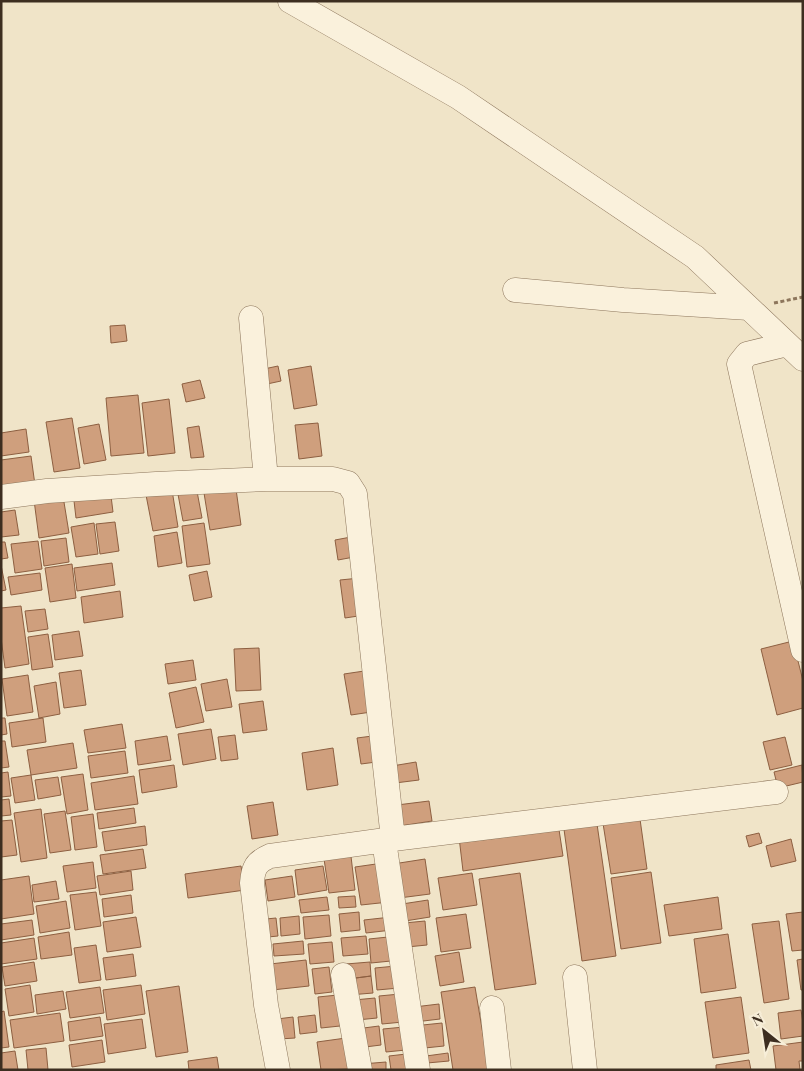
<svg xmlns="http://www.w3.org/2000/svg" width="804" height="1071" viewBox="0 0 804 1071" font-family="'Playfair Display',serif">
<style>
.building{fill:#cf9f7d;stroke:#8d5f41}
.lines{fill:none;stroke-linecap:round;stroke-linejoin:round}
.minor-casing{stroke:#8d765c;stroke-width:25}
.path{stroke:#8d765c;stroke-width:3;stroke-dasharray:4 2.5;stroke-linecap:butt}
.minor{stroke:#faf1dc;stroke-width:24}
</style>
<rect width="100%" height="100%" fill="#f0e4c8"/>
<!-- building -->
<path class="building" d="M125,325L127,341L111,343L110,326Z
M278,366L281,381L267,384L264,369Z
M311,366L317,405L294,409L288,370Z
M200,380L205,398L186,402L182,384Z
M138,395L144,453L111,456L106,398Z
M169,399L175,453L148,456L142,403Z
M72,418L80,468L54,472L46,422Z
M318,423L322,456L299,459L295,425Z
M99,424L106,460L84,464L78,428Z
M199,426L204,457L191,458L187,428Z
M26,429L29,452L1,456V433Z
M31,456L35,485L1,490V460Z
M196,486L202,518L183,521L177,489Z
M236,489L241,525L210,530L204,493Z
M172,490L178,527L153,531L146,495Z
M63,496L69,533L39,538L34,500Z
M111,496L113,512L76,518L74,501Z
M15,510L19,535L1,537V512Z
M115,522L119,551L100,554L96,524Z
M94,523L98,554L76,557L71,527Z
M204,523L210,564L187,567L182,526Z
M177,532L182,563L158,567L154,536Z
M351,537L354,557L338,560L335,540Z
M66,538L69,562L44,566L41,541Z
M38,541L42,569L15,573L11,544Z
M1,542H5L8,558L1,559Z
M112,563L115,585L77,591L74,568Z
M72,564L76,598L50,602L45,568Z
M1,565L6,590L1,591Z
M207,571L212,597L194,601L189,575Z
M40,573L42,590L11,595L8,577Z
M360,578L365,615L345,618L340,580Z
M120,591L123,617L84,623L81,597Z
M21,606L29,664L5,668L1,638V608Z
M45,609L48,629L28,632L25,611Z
M79,631L83,656L55,660L52,635Z
M48,634L53,667L32,670L28,637Z
M793,641L803,681V708L777,715L761,649Z
M259,648L261,690L236,691L234,649Z
M193,660L196,680L168,684L165,664Z
M81,670L86,705L64,708L59,673Z
M371,670L378,711L351,715L344,674Z
M28,675L33,712L7,716L2,679Z
M227,679L232,707L206,711L201,684Z
M56,682L60,714L39,718L34,686Z
M196,687L204,722L176,728L169,693Z
M263,701L267,730L243,733L239,704Z
M1,718H5L7,734L1,735Z
M43,718L46,742L12,747L9,723Z
M122,724L126,748L88,753L84,730Z
M211,729L216,759L183,765L178,734Z
M235,735L238,759L221,761L218,737Z
M380,735L384,761L361,764L357,738Z
M167,736L171,760L138,765L135,741Z
M785,737L792,765L770,770L763,742Z
M1,741H5L9,767L1,768Z
M73,743L77,768L31,775L27,750Z
M333,748L338,785L307,790L302,753Z
M125,751L128,773L91,778L88,756Z
M416,762L419,780L395,783L392,766Z
M174,765L177,787L142,793L139,770Z
M802,765L803,782L778,788L774,772Z
M8,772L11,796L1,797V773Z
M83,774L88,810L67,814L61,777Z
M31,775L35,800L15,803L11,778Z
M134,776L138,804L95,810L91,783Z
M58,777L61,795L38,799L35,780Z
M9,799L11,815L1,816V800Z
M429,801L432,821L400,826L397,805Z
M273,802L278,835L252,839L247,806Z
M134,808L136,823L99,829L97,813Z
M41,809L47,858L21,862L14,813Z
M65,811L71,850L50,853L44,814Z
M639,812L647,869L611,874L602,817Z
M93,814L97,847L75,850L71,817Z
M596,817L616,956L582,961L563,822Z
M12,820L17,855L1,857V821Z
M558,823L563,856L463,871L459,837Z
M145,826L147,845L105,851L102,832Z
M759,833L762,843L749,847L746,836Z
M791,839L796,861L771,867L766,846Z
M350,848L355,890L329,893L323,852Z
M143,849L146,868L103,874L100,855Z
M425,859L430,894L399,898L393,864Z
M93,862L96,888L67,892L63,866Z
M383,863L389,902L361,905L355,867Z
M241,866L245,890L188,898L185,874Z
M323,866L327,890L298,895L295,870Z
M131,871L133,890L100,895L97,876Z
M651,872L661,943L621,949L611,878Z
M472,873L477,905L443,910L438,878Z
M520,873L536,984L495,990L479,879Z
M29,876L34,914L1,919V880Z
M292,876L295,897L268,901L265,880Z
M56,881L59,899L34,902L32,885Z
M96,892L101,926L75,930L70,895Z
M131,895L133,913L104,917L102,899Z
M355,896L356,907L339,908L338,897Z
M327,897L329,910L301,913L299,900Z
M718,897L722,929L669,936L664,905Z
M428,900L430,917L405,921L402,904Z
M66,901L70,928L40,933L36,906Z
M359,912L360,930L341,932L339,914Z
M803,912V950L792,951L786,914Z
M466,914L471,948L441,952L436,918Z
M329,915L331,936L305,939L303,917Z
M299,916L300,934L281,936L280,918Z
M136,917L141,947L107,952L103,922Z
M391,917L392,930L366,933L364,920Z
M276,918L278,936L268,937L266,919Z
M32,920L34,935L1,940V924Z
M425,921L427,945L407,947L404,923Z
M779,921L789,999L764,1003L752,924Z
M69,932L72,955L41,959L38,937Z
M728,934L736,988L701,993L694,939Z
M366,936L368,954L343,956L341,938Z
M388,937L391,961L371,963L369,939Z
M34,938L37,959L1,964V943Z
M303,941L304,954L274,956L273,944Z
M332,942L334,962L310,964L308,944Z
M96,945L101,980L79,983L74,948Z
M459,952L464,982L440,986L435,956Z
M133,954L136,976L106,980L103,958Z
M803,959V990H801L797,960Z
M306,960L309,986L272,990L270,964Z
M34,962L37,981L5,986L2,967Z
M370,962L371,976L348,979L346,964Z
M396,966L399,988L377,990L375,968Z
M329,967L332,992L315,994L312,969Z
M371,976L373,993L349,995L348,979Z
M30,985L34,1012L9,1016L5,989Z
M141,985L145,1014L107,1020L103,990Z
M179,986L188,1052L156,1057L146,991Z
M100,987L104,1013L70,1018L66,992Z
M475,987L489,1070H453L441,992Z
M63,991L66,1009L37,1014L35,995Z
M400,994L403,1022L382,1024L379,996Z
M338,995L340,1026L321,1028L318,997Z
M741,997L749,1053L713,1058L705,1002Z
M375,998L377,1018L357,1020L354,1000Z
M439,1004L440,1019L415,1022L414,1007Z
M801,1010L803,1023V1036L781,1039L778,1013Z
M4,1011L9,1047L1,1048V1012Z
M60,1013L64,1041L14,1048L10,1020Z
M315,1015L317,1032L300,1034L298,1017Z
M100,1017L103,1036L70,1041L68,1022Z
M293,1017L295,1038L279,1039L277,1019Z
M142,1019L146,1048L108,1054L104,1024Z
M442,1023L444,1046L415,1049L413,1026Z
M379,1026L381,1045L357,1048L356,1029Z
M404,1027L406,1050L386,1052L383,1029Z
M346,1038L351,1069L321,1070L317,1042Z
M102,1040L105,1062L72,1067L69,1045Z
M803,1042V1061H799L800,1070H776L773,1046Z
M46,1048L48,1070H28L26,1050Z
M15,1051L18,1070H1V1053Z
M415,1053L416,1070H391L389,1056Z
M448,1053L449,1061L427,1063L426,1056Z
M217,1057L219,1070H189L188,1061Z
M749,1060L751,1070H716V1065Z
M386,1062V1070H362V1064Z"/>
<g class="lines">
<defs>
<path id="minor" d="M290,1L458,97L695,257L803,359
M515,290L623,300L749,308
M251,318L266,479
M787,344L747,354L739,364L803,650
M1,497L47,491L156,484L266,479H333L348,483L355,494L393,839
M384,841L418,1070
M343,975L360,1070
M575,977L585,1070
M492,1008L499,1070
M278,1070L266,1005L252,883C253,868 256,862 270,856L393,839L776,792"/>
</defs>
<!-- minor casing -->
<use href="#minor" class="minor-casing"/>
<!-- path -->
<path class="path" d="M774,303L803,297"/>
<!-- minor -->
<use href="#minor" class="minor"/>
</g>
<!-- border -->
<rect width="804" height="1071" fill="none" stroke="#3d2e20" stroke-width="5"/>
<!-- north arrow -->
<g transform="translate(764 1031) rotate(330)" stroke="#f7eed8" stroke-width="4" paint-order="stroke">
<path d="M0-4L9 19L0 12L-9 19Z" fill="#3d2e20"/>
<text y="-8" font-size="14" font-weight="bold" text-anchor="middle" fill="#3d2e20">N</text>
</g>
</svg>
